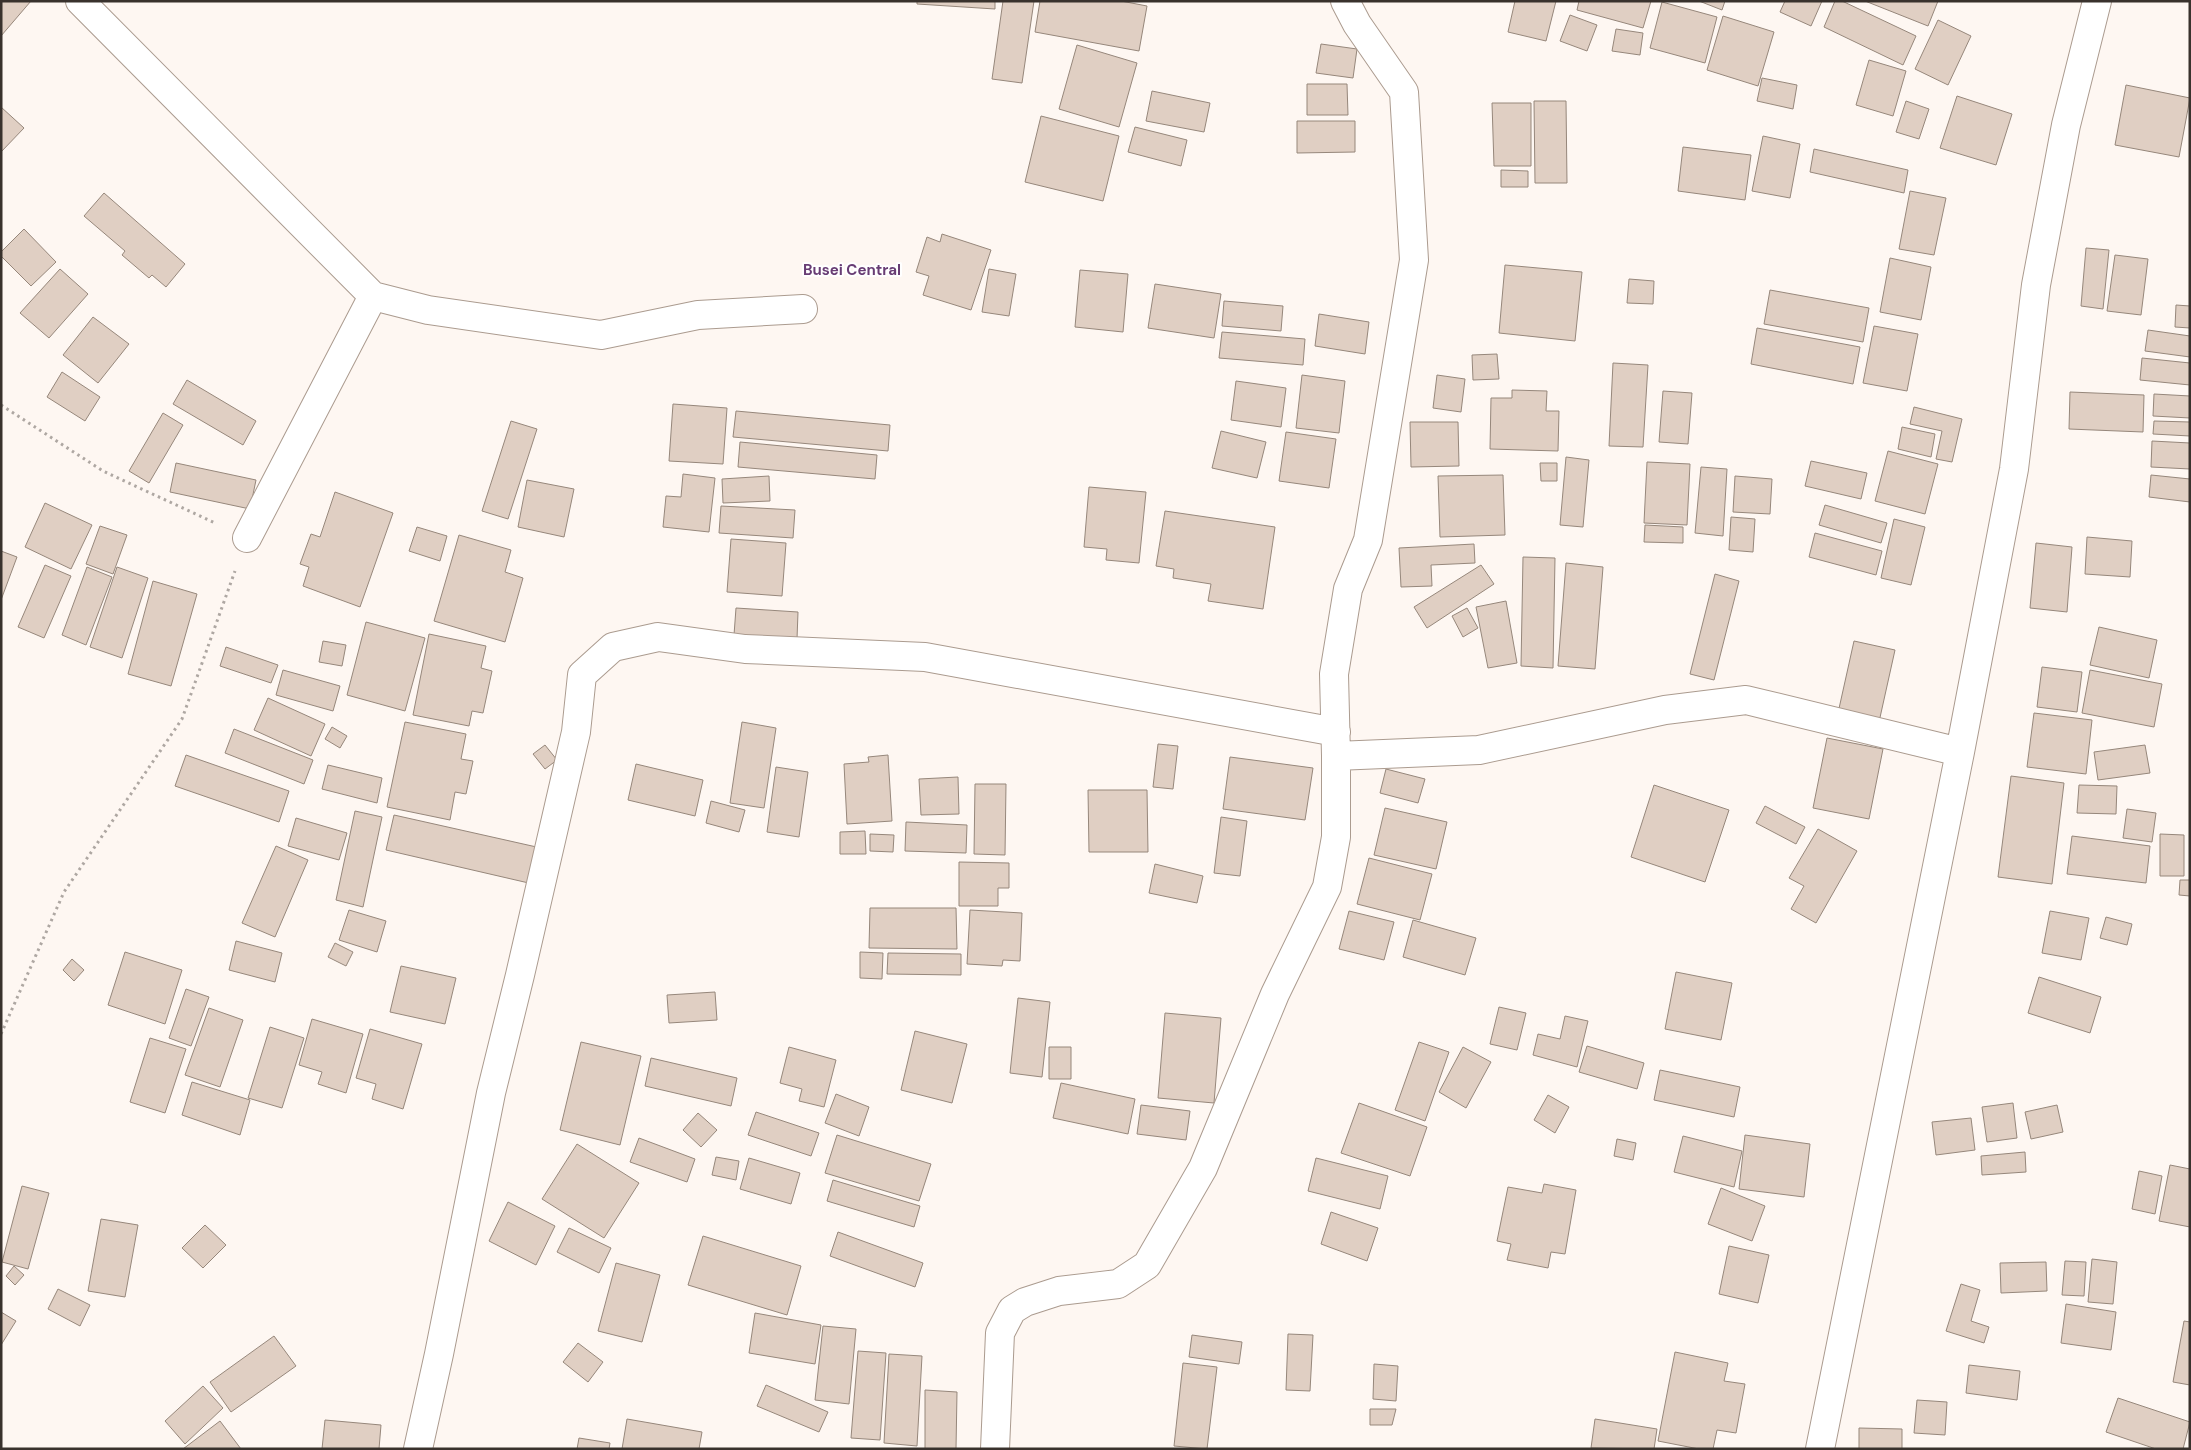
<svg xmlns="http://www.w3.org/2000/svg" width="2191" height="1450" viewBox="0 0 2191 1450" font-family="'DM Sans',sans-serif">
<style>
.building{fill:#e0cfc3;stroke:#96877b}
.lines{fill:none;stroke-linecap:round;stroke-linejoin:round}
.minor-casing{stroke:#ab9b8f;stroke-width:30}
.path{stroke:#aea7a2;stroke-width:3;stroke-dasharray:2.5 4;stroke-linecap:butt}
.minor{stroke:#fff;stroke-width:28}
.labels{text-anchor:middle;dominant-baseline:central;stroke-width:4;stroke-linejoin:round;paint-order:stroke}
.quarter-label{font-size:15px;font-weight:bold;fill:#683d74;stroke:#fff}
</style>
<rect width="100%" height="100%" fill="#fef7f2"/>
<!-- building -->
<path class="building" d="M1,1H31L1,36Z
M917,1H995V9L917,4Z
M1003,1H1034L1022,83L992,79Z
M1040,1H1121L1147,6L1139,51L1035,32Z
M1515,1H1556L1546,41L1508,32Z
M1579,1H1651L1643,28L1577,10Z
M1699,1H1725L1722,10Z
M1785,1H1822L1811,26L1780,12Z
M1835,1H1842L1916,36L1903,65L1824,27Z
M1865,1H1938L1928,26Z
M1662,2L1717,17L1705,63L1650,48Z
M1570,15L1597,25L1587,51L1560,41Z
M1723,16L1774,32L1758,86L1707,70Z
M1938,20L1971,36L1948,85L1915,69Z
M1616,29L1643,33L1640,55L1612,51Z
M1321,44L1357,49L1353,78L1316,73Z
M1077,45L1137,63L1119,127L1059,109Z
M1869,60L1906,71L1893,116L1856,105Z
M1762,78L1797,85L1793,109L1757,101Z
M1307,84H1347L1348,115H1307Z
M2126,85L2190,98L2179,157L2115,145Z
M1152,91L1210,103L1204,132L1146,121Z
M1957,96L2012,114L1996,165L1940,148Z
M1534,101H1566L1567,183H1535Z
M1906,101L1929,109L1919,139L1896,132Z
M1492,103H1531V166H1494Z
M1,107L24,128L1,152Z
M1041,116L1119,136L1103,201L1025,182Z
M1297,121H1355V152L1297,153Z
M1135,127L1187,140L1181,166L1128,152Z
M1763,136L1800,144L1790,198L1752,191Z
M1683,147L1751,155L1745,200L1678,191Z
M1814,149L1908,170L1904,193L1810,172Z
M1501,170L1528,171V187H1501Z
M1910,191L1946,198L1934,255L1899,249Z
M104,193L185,264L166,287L152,275L149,278L122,255L125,251L84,216Z
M24,229L56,262L31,286L1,256V252Z
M942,234L991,250L971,310L923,295L929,276L916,272L927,237L940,242Z
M2086,248L2109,250L2103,309L2081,306Z
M2115,255L2148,259L2141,315L2107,311Z
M1890,258L1931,267L1921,320L1880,312Z
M1505,265L1582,272L1575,341L1499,333Z
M60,269L88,294L49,338L20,313Z
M989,269L1016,274L1009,316L982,312Z
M1080,270L1128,274L1123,332L1075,327Z
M1629,279L1654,281L1653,304L1627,303Z
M1155,284L1221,294L1214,338L1148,328Z
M1770,290L1869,308L1863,342L1764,324Z
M1224,301L1283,306L1281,331L1222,326Z
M2176,305L2190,306V328L2175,327Z
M1319,314L1369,322L1365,354L1315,346Z
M93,317L129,344L98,383L63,355Z
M1874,326L1918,334L1907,391L1863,383Z
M1757,328L1860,347L1853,384L1751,364Z
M2148,330L2190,336V357L2145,351Z
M1222,332L1305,339L1303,365L1219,358Z
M1497,354L1499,379L1473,380L1472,355Z
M2142,358L2190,363V385L2140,380Z
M1613,363L1648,365L1643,447L1609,446Z
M62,372L100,397L85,421L47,397Z
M1302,375L1345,381L1339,433L1296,428Z
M1437,375L1465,379L1461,412L1433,408Z
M187,380L256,421L243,445L173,404Z
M1236,381L1286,388L1281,427L1231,420Z
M1512,390L1547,391L1546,411H1559L1558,451L1490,449L1491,398H1512Z
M1663,391L1692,393L1688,444L1659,442Z
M2070,392L2144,395L2143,432L2069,429Z
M2154,394L2190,396V418L2153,416Z
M673,404L727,408L723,464L669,461Z
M1914,407L1962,419L1952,462L1936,459L1942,431L1910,424Z
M736,411L890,425L888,451L733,437Z
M163,413L183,425L149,483L129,471Z
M511,421L537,429L508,519L482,511Z
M2154,421L2190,422V436L2153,434Z
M1410,422H1458L1459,466L1411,467Z
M1902,427L1935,434L1931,457L1898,449Z
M1221,431L1266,442L1257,478L1212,468Z
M1286,432L1336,439L1329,488L1279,481Z
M2152,441L2190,443V469L2151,467Z
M740,442L877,455L875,479L738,467Z
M1888,451L1938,464L1925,514L1875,501Z
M1566,457L1589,460L1583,527L1560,525Z
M1811,461L1867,473L1861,499L1805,486Z
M1647,462L1690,464L1687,525L1644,523Z
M176,463L256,480L250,509L170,492Z
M1540,463H1557V481H1541Z
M1701,467L1727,469L1723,536L1695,533Z
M683,474L715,478L709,532L663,527L666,496L681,497Z
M1503,475L1505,535L1440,537L1438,476Z
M2151,475L2190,479V502L2149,497Z
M769,476L770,501L723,503L722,479Z
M1735,476L1772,479L1770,514L1733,512Z
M527,480L574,489L564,537L518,527Z
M1089,487L1146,492L1139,563L1106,560L1107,549L1084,547Z
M335,492L393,513L360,607L303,586L309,567L300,564L311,534L320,537Z
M45,503L92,525L71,569L25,547Z
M1825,505L1887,523L1881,543L1819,525Z
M721,506L795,510L793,538L719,533Z
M1165,511L1275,527L1263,609L1208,601L1211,584L1173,578L1174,569L1156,566Z
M1731,517L1755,519L1753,552L1729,550Z
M1894,519L1925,527L1911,585L1881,578Z
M1645,525L1683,527V543L1644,542Z
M100,526L127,535L113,574L86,564Z
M417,527L447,536L440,561L409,551Z
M1815,533L1882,551L1876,575L1809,557Z
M459,535L511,550L505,572L523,578L505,642L434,621Z
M2087,537L2132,541L2130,577L2085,574Z
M731,539L786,543L782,596L727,592Z
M2036,543L2072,547L2067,612L2030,608Z
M1474,544L1475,563L1431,565L1432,586L1401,587L1399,548Z
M1,551L17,557L1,600Z
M1523,557L1555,558L1553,668L1521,666Z
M1566,563L1603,567L1595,669L1558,666Z
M45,565L71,576L44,638L18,627Z
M1481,565L1494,584L1427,628L1414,607Z
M87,567L112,577L86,645L62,635Z
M117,567L148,578L122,658L90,647Z
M1715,574L1739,581L1714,680L1690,674Z
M153,581L197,594L171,686L128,674Z
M1506,601L1517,663L1488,668L1476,607Z
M736,608L798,612L797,639L734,635Z
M1467,608L1478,628L1463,637L1452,616Z
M366,622L425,638L405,711L347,695Z
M2099,627L2157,640L2149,678L2090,665Z
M429,634L486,646L481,668L492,671L483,713L472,711L469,726L413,715Z
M323,641L346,645L342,666L319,662Z
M1854,641L1895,650L1879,722L1838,713Z
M226,647L278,665L271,683L220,666Z
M2042,667L2082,672L2077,712L2037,707Z
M283,670L340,686L333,711L276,695Z
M2090,670L2162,684L2154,727L2082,713Z
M268,698L325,724L311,756L254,730Z
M2034,713L2092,720L2086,774L2027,767Z
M405,722L466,734L461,759L473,761L466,794L455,792L450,820L387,807Z
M742,722L776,728L764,808L730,803Z
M332,727L347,736L340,748L325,739Z
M234,729L313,760L304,784L225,753Z
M1827,738L1883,749L1869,819L1813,808Z
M1158,744L1178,746L1173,789L1153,787Z
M545,745L557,760L545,769L533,754Z
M2145,745L2150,773L2098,780L2094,752Z
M186,755L289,791L279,822L175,786Z
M888,755L892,821L847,824L844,764L869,762L868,757Z
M1230,757L1313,768L1305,820L1223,809Z
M636,764L703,780L695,816L628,800Z
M328,765L382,778L377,803L322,789Z
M776,767L808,772L799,837L767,832Z
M1386,769L1425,779L1418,803L1380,793Z
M2011,776L2064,783L2052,884L1998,877Z
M958,777L959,814L921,815L919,779Z
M975,784H1006L1005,855L974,854Z
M1654,785L1729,810L1705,882L1631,857Z
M2079,785L2117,786L2116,814L2077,813Z
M1088,790H1147L1148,852H1089Z
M711,801L745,810L739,832L706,823Z
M1765,806L1805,827L1796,844L1756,823Z
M1385,808L1447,822L1436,869L1374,855Z
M2127,809L2156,813L2152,842L2123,838Z
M355,811L382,817L363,907L336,900Z
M394,815L541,848L533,884L386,850Z
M1221,817L1247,821L1240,876L1214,873Z
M296,818L347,833L339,860L288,846Z
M906,822L967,825L966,853L905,851Z
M1818,829L1857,851L1816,923L1791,909L1804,886L1789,878Z
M865,831L866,854H840V832Z
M870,834L894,835L893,852L870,851Z
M2160,834L2184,835V876H2160Z
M2072,836L2150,846L2146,883L2067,874Z
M276,846L308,860L275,937L242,923Z
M1369,858L1432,874L1420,920L1357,904Z
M959,862L1009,863V888H998V906H959Z
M1155,864L1203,876L1197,903L1149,893Z
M2180,880H2190V896L2179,895Z
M870,908H956L957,949L869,948Z
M349,910L386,921L377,952L339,940Z
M970,910L1022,913L1020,961L1003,960L1002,966L967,964Z
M1349,911L1394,922L1384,960L1339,949Z
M2050,911L2089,918L2081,960L2042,953Z
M2106,917L2132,924L2127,945L2100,938Z
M1413,920L1476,938L1465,975L1403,957Z
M236,941L282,953L275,982L229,970Z
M335,943L353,952L346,966L328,957Z
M125,952L182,970L165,1024L108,1005Z
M860,952L883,953L882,979L860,978Z
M888,953L961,954V975L887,974Z
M72,959L84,970L74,981L63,970Z
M401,966L456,978L445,1024L390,1012Z
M1676,972L1732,983L1721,1040L1665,1029Z
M2039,977L2101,997L2090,1033L2028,1013Z
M186,989L209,997L191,1046L169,1038Z
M715,992L717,1020L669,1023L667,995Z
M1018,998L1050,1002L1042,1077L1010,1073Z
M1499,1007L1526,1013L1517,1050L1490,1044Z
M209,1008L243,1020L220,1087L185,1075Z
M1165,1013L1221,1018L1214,1103L1158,1098Z
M1565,1016L1588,1021L1577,1067L1533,1055L1538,1034L1560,1039Z
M312,1019L363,1034L346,1093L318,1084L322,1072L299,1065Z
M270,1027L304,1038L282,1108L248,1098Z
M370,1029L422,1044L403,1109L372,1099L376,1084L356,1078Z
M915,1031L967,1044L952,1103L901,1090Z
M150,1038L186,1049L165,1113L130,1102Z
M581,1042L641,1056L620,1145L560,1130Z
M1419,1042L1449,1052L1425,1121L1395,1110Z
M1587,1046L1644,1063L1637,1089L1579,1072Z
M789,1047L836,1060L824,1107L799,1101L802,1089L780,1083Z
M1049,1047H1071V1079H1049Z
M1463,1047L1491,1062L1466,1108L1439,1092Z
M651,1058L737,1078L731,1106L645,1086Z
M1660,1070L1740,1087L1734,1117L1654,1100Z
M192,1082L250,1100L240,1135L182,1115Z
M1061,1083L1135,1099L1128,1134L1053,1118Z
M836,1094L869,1107L859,1136L825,1123Z
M1548,1095L1569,1107L1555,1133L1534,1120Z
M1359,1103L1427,1127L1410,1176L1341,1153Z
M2013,1103L2017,1138L1987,1142L1982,1107Z
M1141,1105L1190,1111L1186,1140L1137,1134Z
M2057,1105L2063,1132L2031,1139L2025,1112Z
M756,1112L819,1133L811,1156L748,1135Z
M698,1113L717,1130L701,1147L683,1130Z
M1971,1118L1975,1150L1936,1155L1932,1122Z
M837,1135L931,1164L919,1201L825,1173Z
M1745,1135L1810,1144L1804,1197L1739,1189Z
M1683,1136L1742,1151L1734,1187L1674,1172Z
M639,1138L695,1159L687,1182L630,1162Z
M1617,1139L1636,1143L1633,1160L1614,1156Z
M577,1144L639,1183L604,1238L542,1199Z
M2025,1152L2026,1172L1982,1175L1981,1156Z
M716,1157L739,1161L736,1180L712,1175Z
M749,1158L800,1173L791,1204L740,1189Z
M1316,1158L1388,1176L1380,1209L1308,1191Z
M2170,1165L2190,1169V1227L2159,1221Z
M2139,1171L2162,1176L2155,1214L2132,1209Z
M833,1180L920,1206L914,1227L827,1201Z
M1544,1184L1576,1190L1565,1254L1551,1252L1548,1268L1507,1260L1511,1244L1497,1241L1508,1187L1542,1193Z
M22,1186L49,1193L28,1269L2,1262Z
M1721,1188L1765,1206L1752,1241L1708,1224Z
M508,1202L555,1226L536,1265L489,1241Z
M1331,1212L1378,1228L1367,1261L1321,1244Z
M101,1219L138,1225L125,1297L88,1291Z
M205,1225L226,1245L203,1268L182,1248Z
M569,1228L611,1248L599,1273L557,1252Z
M838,1232L923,1263L915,1287L830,1256Z
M703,1236L801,1266L787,1315L688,1285Z
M1729,1246L1769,1255L1758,1303L1719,1294Z
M2092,1259L2117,1262L2113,1304L2088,1302Z
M2065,1261L2086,1262L2084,1296L2062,1295Z
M2046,1262L2047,1291L2001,1293L2000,1263Z
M616,1263L660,1275L642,1342L598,1331Z
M14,1266L24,1275L15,1285L6,1276Z
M1961,1284L1980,1290L1971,1321L1989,1327L1984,1343L1946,1331Z
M58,1289L90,1305L80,1326L48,1309Z
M2066,1304L2116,1312L2111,1350L2061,1343Z
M1,1312L16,1321L1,1345Z
M755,1313L821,1325L815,1364L749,1353Z
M2184,1321L2190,1322V1385L2173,1382Z
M823,1326L856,1329L849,1404L815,1400Z
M1288,1334L1313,1335L1310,1391L1286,1390Z
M1192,1335L1242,1342L1239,1364L1189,1357Z
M274,1336L296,1366L231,1412L210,1382Z
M578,1343L603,1362L588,1382L563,1362Z
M858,1351L886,1353L880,1440L851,1438Z
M1675,1352L1728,1363L1724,1381L1745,1384L1736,1433L1717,1430L1713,1449H1699L1658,1441Z
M889,1354L922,1356L917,1446L884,1443Z
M1183,1363L1217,1367L1207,1449L1174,1446Z
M1374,1364L1398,1366L1396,1401L1373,1399Z
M1969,1365L2020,1371L2017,1400L1966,1393Z
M766,1385L828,1412L819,1432L757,1406Z
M203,1386L223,1408L185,1444L165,1421Z
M925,1390L957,1392L956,1449H925Z
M2118,1398L2190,1422L2183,1449H2156L2106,1432Z
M1917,1400L1947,1402L1945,1435L1914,1433Z
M1370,1409H1396L1392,1425H1370Z
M627,1419L702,1432L699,1449H622Z
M1595,1419L1657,1429L1654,1449L1591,1448Z
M325,1420L381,1425L379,1449H322Z
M220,1421L241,1449H183Z
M1859,1428L1902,1429V1449H1859Z
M579,1438L610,1443L609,1449H577Z"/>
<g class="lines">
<defs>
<path id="minor" d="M80,1L373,296L247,538
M373,296L428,310L601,335L698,315L803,309
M1336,756L1479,750L1665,710L1746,700L1960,752
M418,1449L439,1354L491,1093L520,975L576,732L582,675L613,647L658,637L745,649L925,657L1336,732
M995,1449L1000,1333L1012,1310L1025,1302L1059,1291L1118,1284L1147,1265L1203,1168L1275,994L1327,887L1336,837V756L1334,674L1348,589L1368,540L1414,260L1404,92L1357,24L1345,1
M1820,1449L1960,752L2014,469L2036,285L2066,125L2097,1"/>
</defs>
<!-- minor casing -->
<use href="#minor" class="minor-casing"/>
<!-- path -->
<path class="path" d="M1,405L103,471L215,523
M1,1034L64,892L182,719L235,571"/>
<!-- minor -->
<use href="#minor" class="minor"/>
</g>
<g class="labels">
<!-- quarter labels -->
<g class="quarter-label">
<text x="852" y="270">Busei Central</text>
</g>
</g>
<!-- border -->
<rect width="2191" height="1450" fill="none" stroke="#39322d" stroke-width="5"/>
</svg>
